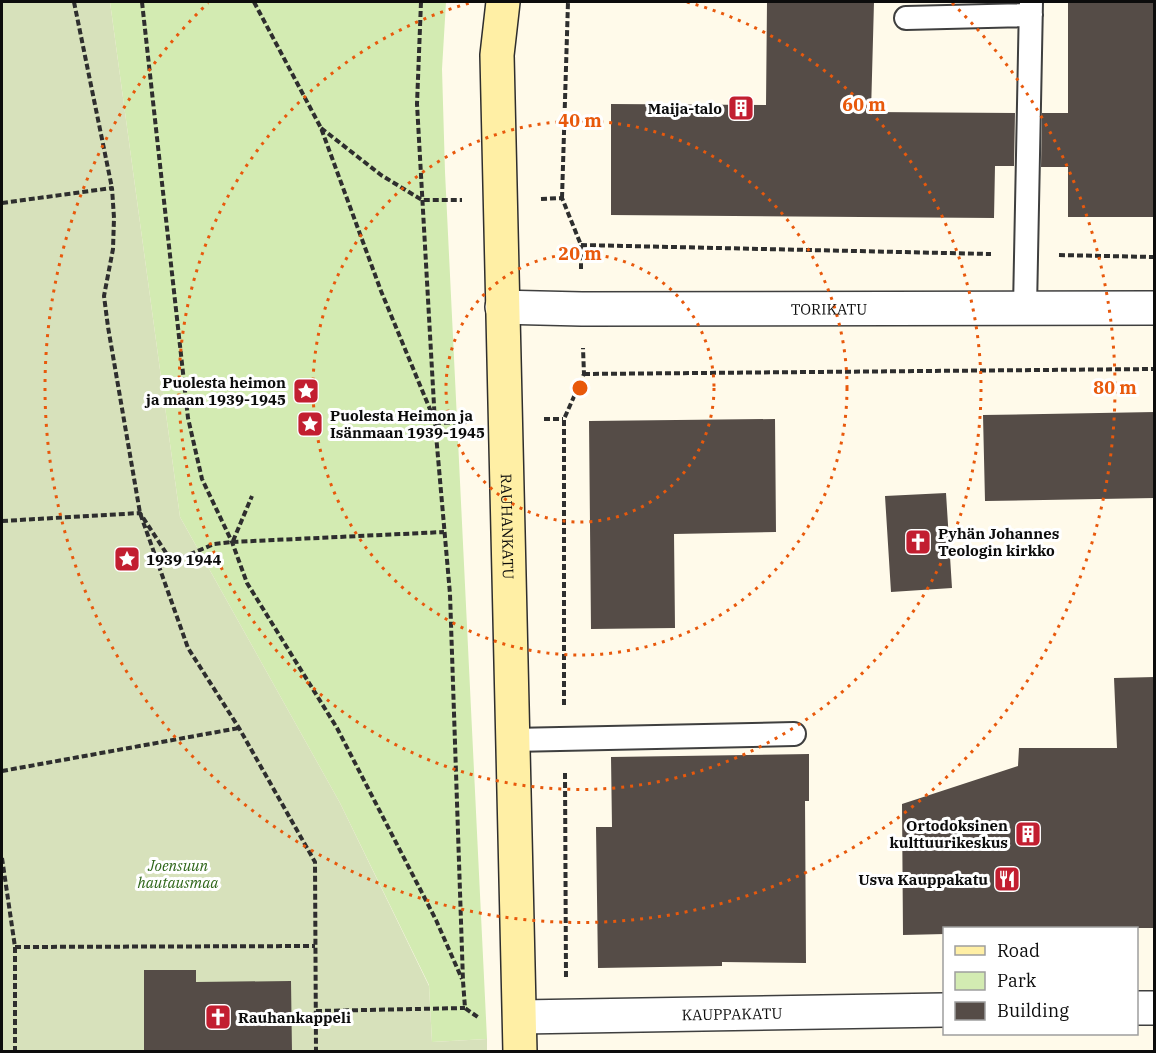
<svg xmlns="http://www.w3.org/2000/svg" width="1156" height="1053" viewBox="0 0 1156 1053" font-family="'IBM Plex Serif',serif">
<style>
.green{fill:#d3ebb2}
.cemetery{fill:#d7e1bb}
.building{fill:#554c47}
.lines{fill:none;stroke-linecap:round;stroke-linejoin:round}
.lane-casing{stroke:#3f3f3f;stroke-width:26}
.street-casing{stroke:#3f3f3f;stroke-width:36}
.secondary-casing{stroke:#2e2e2e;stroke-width:36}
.path{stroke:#2e2e2e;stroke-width:4;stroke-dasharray:6 3;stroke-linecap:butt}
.lane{stroke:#fff;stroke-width:22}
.street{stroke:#fff;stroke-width:33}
.secondary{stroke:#ffefa5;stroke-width:33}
.ring{fill:none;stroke:#e8590c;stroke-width:3;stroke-dasharray:3 6}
.labels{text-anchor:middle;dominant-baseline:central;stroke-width:6;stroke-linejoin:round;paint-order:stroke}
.poi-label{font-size:15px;font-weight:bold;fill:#0c0c0c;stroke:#fff;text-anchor:end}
.street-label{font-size:15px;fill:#0c0c0c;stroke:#fff}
.park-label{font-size:15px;font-style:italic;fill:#2e6619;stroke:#fff}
.centre{fill:#e8590c;stroke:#fff;stroke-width:3}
.ring-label{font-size:18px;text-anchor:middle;font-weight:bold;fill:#e8590c;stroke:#fff;stroke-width:6;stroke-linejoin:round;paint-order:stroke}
</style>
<rect width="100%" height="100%" fill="#fffaea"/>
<!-- green -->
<path class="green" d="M110,2H446L442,69L445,172L487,1039L432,1042L429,985L340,803L180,517Z"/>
<!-- cemetery -->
<path class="cemetery" d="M2,2H110L180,517L340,803L429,986L432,1042L487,1039V1051L2,1052Z"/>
<!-- building -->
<path class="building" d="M767,2H874L871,112L1015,113L1014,166H995L994,218L611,215V104L766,105Z
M1068,2H1155V217H1068V167H1041L1042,113H1068Z
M1155,412V498L985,501L983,415Z
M775,419L776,532L674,534L675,628L591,629L589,421Z
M946,493L952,588L891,592L885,496Z
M1155,677V928H945V934L903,935L902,804L1018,766L1019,748H1117L1114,678Z
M809,754V801H805L806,963L722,962V966L598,968L596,827H612L611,757Z
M144,970H196V982L291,981L292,1052H144Z"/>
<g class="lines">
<defs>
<path id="lane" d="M906,18L1031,15
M1025,308L1031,2
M512,740L794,734"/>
<g id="street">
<path id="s1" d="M502,307L582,309L1154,308"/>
<path d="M1136,1008H1154"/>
<path id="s2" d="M520,1017L944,1010"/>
</g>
<g id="secondary">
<path id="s3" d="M503,2L497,55L520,1052"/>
</g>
</defs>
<!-- lane casing -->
<use href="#lane" class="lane-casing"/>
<!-- street casing -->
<use href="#street" class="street-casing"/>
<!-- secondary casing -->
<use href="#secondary" class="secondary-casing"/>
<!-- path -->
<path class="path" d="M74,2L112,188
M142,2L188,418L202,479L232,542L247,583L337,728L436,920L462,979
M254,2L321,128L381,291L434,419
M421,2L417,104L435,423L450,594L463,981L465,1008L479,1018
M321,128L381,175L422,200H462
M562,198L568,2
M541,199L562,198L581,245V269
M2,203L112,188L114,218L113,249L104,296L108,327L140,513L188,648L239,728L315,862L316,1052
M581,245L991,254
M1059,255L1154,257
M584,374L1154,369
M544,419H563
M435,423L467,422
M2,521L140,513L172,562L214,544L232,542L444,532
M233,541L252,496
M564,705V419L584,374L583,348
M2,771L239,728
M565,773L566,978
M2,858L15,947V1052
M15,947L315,946
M316,1011L465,1008"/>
<!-- lane -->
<use href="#lane" class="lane"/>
<!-- street -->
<use href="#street" class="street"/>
<!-- secondary -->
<use href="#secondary" class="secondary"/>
</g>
<!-- distance rings -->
<g class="ring">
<circle cx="580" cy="388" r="134"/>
<circle cx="580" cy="388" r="267"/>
<path d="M687 2A401 401 0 1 1 473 2"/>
<path d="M952 3A535 535 0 1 1 208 3"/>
</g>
<!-- icons -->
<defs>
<symbol id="building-square" viewBox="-11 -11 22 22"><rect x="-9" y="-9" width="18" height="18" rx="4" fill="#c21e30" stroke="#fff"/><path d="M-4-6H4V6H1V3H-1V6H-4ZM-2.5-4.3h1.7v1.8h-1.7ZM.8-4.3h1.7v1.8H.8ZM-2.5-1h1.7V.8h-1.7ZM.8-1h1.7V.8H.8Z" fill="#fff"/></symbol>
<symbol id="sight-square" viewBox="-11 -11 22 22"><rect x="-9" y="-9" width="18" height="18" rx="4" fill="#c21e30" stroke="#fff"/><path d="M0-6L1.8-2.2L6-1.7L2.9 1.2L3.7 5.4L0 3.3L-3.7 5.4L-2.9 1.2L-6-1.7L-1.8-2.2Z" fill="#fff"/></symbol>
<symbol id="church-square" viewBox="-11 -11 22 22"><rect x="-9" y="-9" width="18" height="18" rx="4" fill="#c21e30" stroke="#fff"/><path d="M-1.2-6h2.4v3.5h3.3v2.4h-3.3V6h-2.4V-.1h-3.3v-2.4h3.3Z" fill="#fff"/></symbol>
<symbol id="restaurant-square" viewBox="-11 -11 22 22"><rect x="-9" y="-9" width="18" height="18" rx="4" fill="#c21e30" stroke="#fff"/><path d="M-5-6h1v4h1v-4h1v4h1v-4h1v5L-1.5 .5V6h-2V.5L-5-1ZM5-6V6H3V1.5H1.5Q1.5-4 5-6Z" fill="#fff"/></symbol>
</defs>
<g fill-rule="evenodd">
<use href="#building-square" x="726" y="93" width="30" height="30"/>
<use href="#sight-square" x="291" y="376" width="30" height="30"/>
<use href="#sight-square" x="295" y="409" width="30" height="30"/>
<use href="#church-square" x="903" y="527" width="30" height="30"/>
<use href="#sight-square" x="112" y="544" width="30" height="30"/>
<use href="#building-square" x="1013" y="819" width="30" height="30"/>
<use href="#restaurant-square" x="992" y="864" width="30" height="30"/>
<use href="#church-square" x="203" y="1002" width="30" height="30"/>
</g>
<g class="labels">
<!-- poi labels -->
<g class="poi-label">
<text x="722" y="108">Maija-talo</text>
<text x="286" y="382">Puolesta heimon<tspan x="286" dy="17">ja maan 1939-1945</tspan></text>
<text x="330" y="415" text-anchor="start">Puolesta Heimon ja<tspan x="330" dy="17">Isänmaan 1939-1945</tspan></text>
<text x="938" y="533" text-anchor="start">Pyhän Johannes<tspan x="938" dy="17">Teologin kirkko</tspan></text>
<text x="146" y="559" text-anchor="start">1939 1944</text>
<text x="1008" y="825">Ortodoksinen<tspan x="1008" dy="17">kulttuurikeskus</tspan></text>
<text x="988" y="879">Usva Kauppakatu</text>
<text x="238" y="1017" text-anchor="start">Rauhankappeli</text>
</g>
<!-- street labels -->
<g class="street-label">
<text stroke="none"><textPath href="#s1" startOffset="327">TORIKATU</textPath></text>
<text stroke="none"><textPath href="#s3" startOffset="525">RAUHANKATU</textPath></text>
<text stroke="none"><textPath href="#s2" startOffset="212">KAUPPAKATU</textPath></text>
</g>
<!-- park labels -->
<g class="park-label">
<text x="178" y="865">Joensuun<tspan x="178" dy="17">hautausmaa</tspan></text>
</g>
</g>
<circle cx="580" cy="388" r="9" class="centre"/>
<g class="ring-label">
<text x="864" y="111">60 m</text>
<text x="580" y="127">40 m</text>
<text x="580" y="260">20 m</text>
<text x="1115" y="394">80 m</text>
</g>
<!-- border -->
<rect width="1156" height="1053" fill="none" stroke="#0c0c0c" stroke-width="6"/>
<!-- legend -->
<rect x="943" y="927" width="195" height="108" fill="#ffffff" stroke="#9e9e9e" stroke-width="1.5"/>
<rect x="955" y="946" width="30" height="9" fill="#ffefa5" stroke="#9e9e9e" stroke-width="1.5"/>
<text x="997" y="957" font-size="18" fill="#0c0c0c">Road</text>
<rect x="955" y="972" width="30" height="18" fill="#d3ebb2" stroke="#9e9e9e" stroke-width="1.5"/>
<text x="997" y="987" font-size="18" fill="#0c0c0c">Park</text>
<rect x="955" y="1002" width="30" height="18" fill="#554c47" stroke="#9e9e9e" stroke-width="1.5"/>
<text x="997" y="1017" font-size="18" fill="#0c0c0c">Building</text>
</svg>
